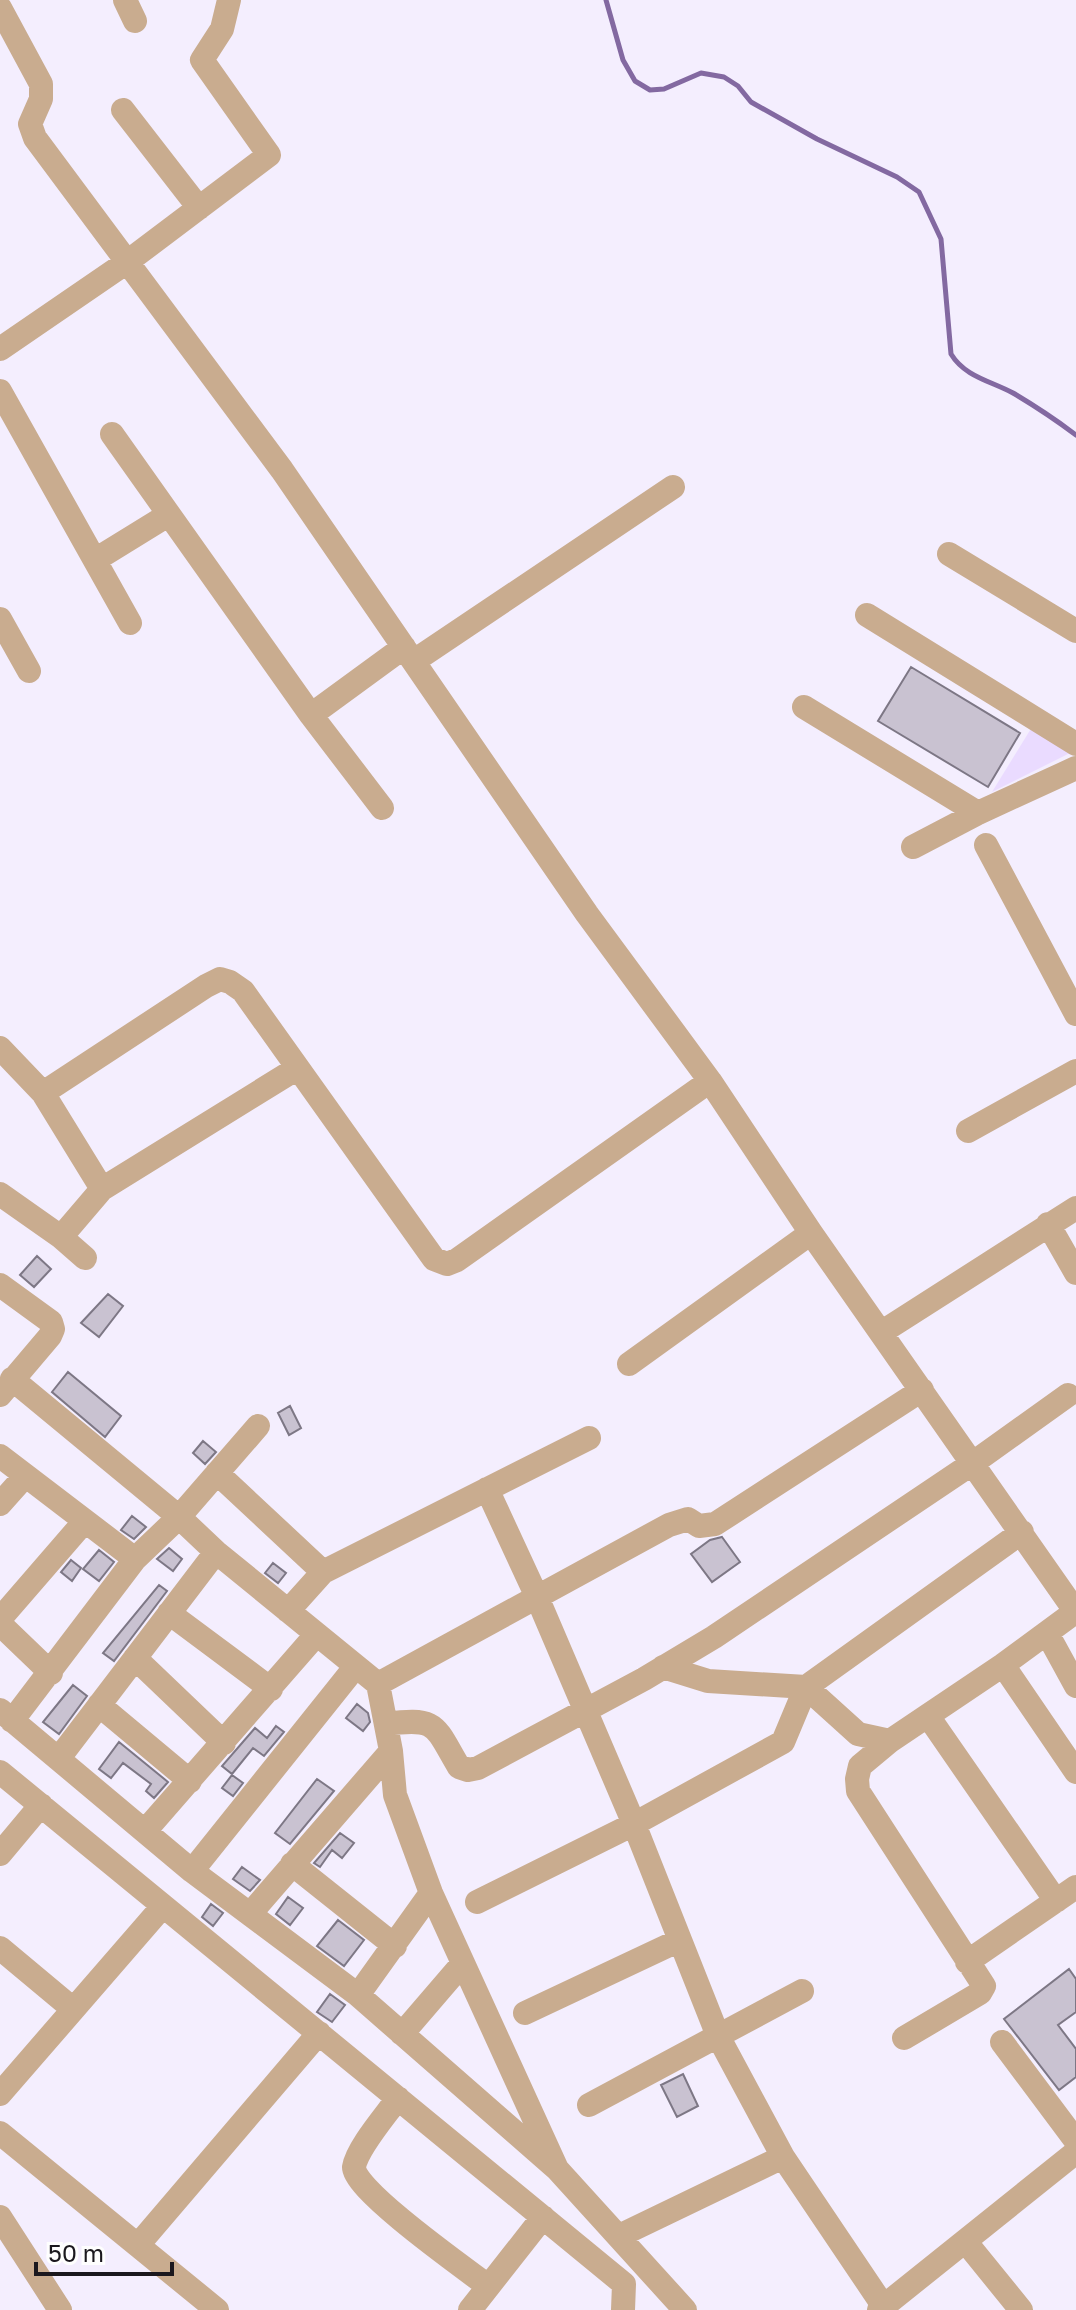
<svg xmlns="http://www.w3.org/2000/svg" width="1076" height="2310" viewBox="0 0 1076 2310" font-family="'Golos Text',sans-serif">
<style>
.green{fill:#eadbff}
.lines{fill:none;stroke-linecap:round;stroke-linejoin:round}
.stream{stroke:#8369a1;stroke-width:5}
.building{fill:#c9c2d1;stroke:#7d7785;stroke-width:2}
.minor{stroke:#c9ac8f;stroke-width:24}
</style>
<rect width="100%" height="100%" fill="#f4eefe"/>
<!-- green -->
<path class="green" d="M1032,727L1074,751L992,792Z"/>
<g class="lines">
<!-- stream -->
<path class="stream" d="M606,0L623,60L635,81L650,90L664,89L701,73L724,77L738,86L751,102L817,139L897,177L919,192L941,239L951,354C965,377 991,381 1013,393C1035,406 1056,420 1076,435"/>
</g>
<!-- building -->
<path class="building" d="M911,667L1020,733L988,787L878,721Z
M37,1256L51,1269L34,1287L20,1275Z
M108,1294L123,1306L99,1337L81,1323Z
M68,1372L121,1416L105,1437L52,1392Z
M290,1406L301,1428L289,1435L278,1413Z
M203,1441L216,1452L205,1464L193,1453Z
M132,1516L146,1527L134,1539L121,1530Z
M722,1537L740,1562L712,1582L691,1554L710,1540Z
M169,1548L182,1559L173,1571L157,1559Z
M99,1550L114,1562L99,1581L83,1569Z
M71,1560L81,1568L72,1581L61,1572Z
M273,1563L286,1573L278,1583L265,1573Z
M159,1585L167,1591L114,1661L103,1653Z
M73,1685L87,1696L59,1734L43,1722Z
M357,1704L368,1713L370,1722L363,1731L346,1718Z
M276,1726L284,1732L264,1756L253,1748L232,1774L222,1766L255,1728L267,1738Z
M119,1742L168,1782L154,1798L146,1791L151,1784L123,1763L111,1778L99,1769Z
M232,1775L243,1783L233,1796L222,1788Z
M317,1779L334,1791L290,1844L275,1833Z
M340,1833L354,1843L342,1858L332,1850L320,1867L314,1863Z
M242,1867L260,1880L250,1891L233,1879Z
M288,1897L303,1908L290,1925L276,1914Z
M211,1904L223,1913L213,1926L202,1917Z
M338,1920L364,1940L344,1966L317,1946Z
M1069,1969L1076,1979V2012L1058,2025L1076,2049V2077L1059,2090L1004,2019Z
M330,1994L345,2005L332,2022L317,2012Z
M683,2074L698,2106L677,2117L661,2085Z"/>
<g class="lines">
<!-- minor -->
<path class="minor" d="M125,0L135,21
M0,8L41,84V99L30,124L35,138L282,470L587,914L710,1081L811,1233L1076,1612
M123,110L199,208
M0,349L127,262L269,155L202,60L222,29L229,0
M0,391L130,623
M112,434L311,715L382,808
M949,554L1076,631
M95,560L168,515
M867,615L1076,744
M0,619L29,671
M414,661L673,487
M804,707L978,813
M311,715L404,647
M986,845L1076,1014
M913,847L978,813L1076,768
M0,1048L43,1093L206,986L220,979L230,982L243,991L434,1259L447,1264L457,1260L710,1081
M43,1093L102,1189
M968,1131L1076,1071
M0,1194L61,1237L85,1258
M1048,1224L1076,1273
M61,1237L102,1189L296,1069
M0,1285L51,1322L53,1329L50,1336L0,1395
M882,1332L1076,1208
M629,1364L811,1233
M12,1379L179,1517L216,1552L378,1684L391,1751L395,1795L431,1893L557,2169
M0,1456L135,1559
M217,1473L323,1572
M487,1489L537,1597L669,1525L688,1519L699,1526L715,1524L922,1390
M0,1504L25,1476
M288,1611L323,1572L589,1438
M169,1613L271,1689
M0,1619L84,1522
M0,1624L51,1673
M1047,1633L1076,1686
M135,1658L224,1743
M1003,1665L1076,1772
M663,1667L708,1681L806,1687L858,1734L890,1741
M378,1684L537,1597L634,1824L718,2036L783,2157L884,2307
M99,1705L190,1781
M0,1710L192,1871L358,1995L557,2169L685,2310
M928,1716L1056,1901
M12,1721L135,1559L179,1517L258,1426
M386,1724C438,1717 434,1725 459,1767L468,1770L478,1768L644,1679L714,1637L973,1463L1068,1395
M59,1758L216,1552
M0,1772L624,2284L623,2310
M145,1831L316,1635
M0,1854L41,1805
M292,1864L395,1946
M192,1871L356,1666
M477,1902L634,1824L783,1742L806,1687L1022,1532
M250,1914L391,1751
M0,1948L73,2009
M967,1962L1076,1887
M358,1995L431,1893
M525,2013L680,1940
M402,2034L463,1963
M904,2038L980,1993L984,1986L858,1791L857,1779L860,1766L890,1741L1003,1665L1075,1612
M1002,2042L1076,2141
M0,2094L163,1906
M398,2098C386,2115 357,2148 354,2167C352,2189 467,2270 488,2286
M589,2105L802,1991
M0,2133L217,2310
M0,2217L60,2310
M619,2236L783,2157
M965,2241L1021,2310
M138,2245L319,2033
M470,2310L543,2217
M879,2310L1076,2152"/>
</g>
<!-- scale -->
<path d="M36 2262v12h136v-12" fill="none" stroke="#1b181e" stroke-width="4"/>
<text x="48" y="2262" font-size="24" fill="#1b181e" stroke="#fefefe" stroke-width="6" paint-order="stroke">50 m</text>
</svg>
